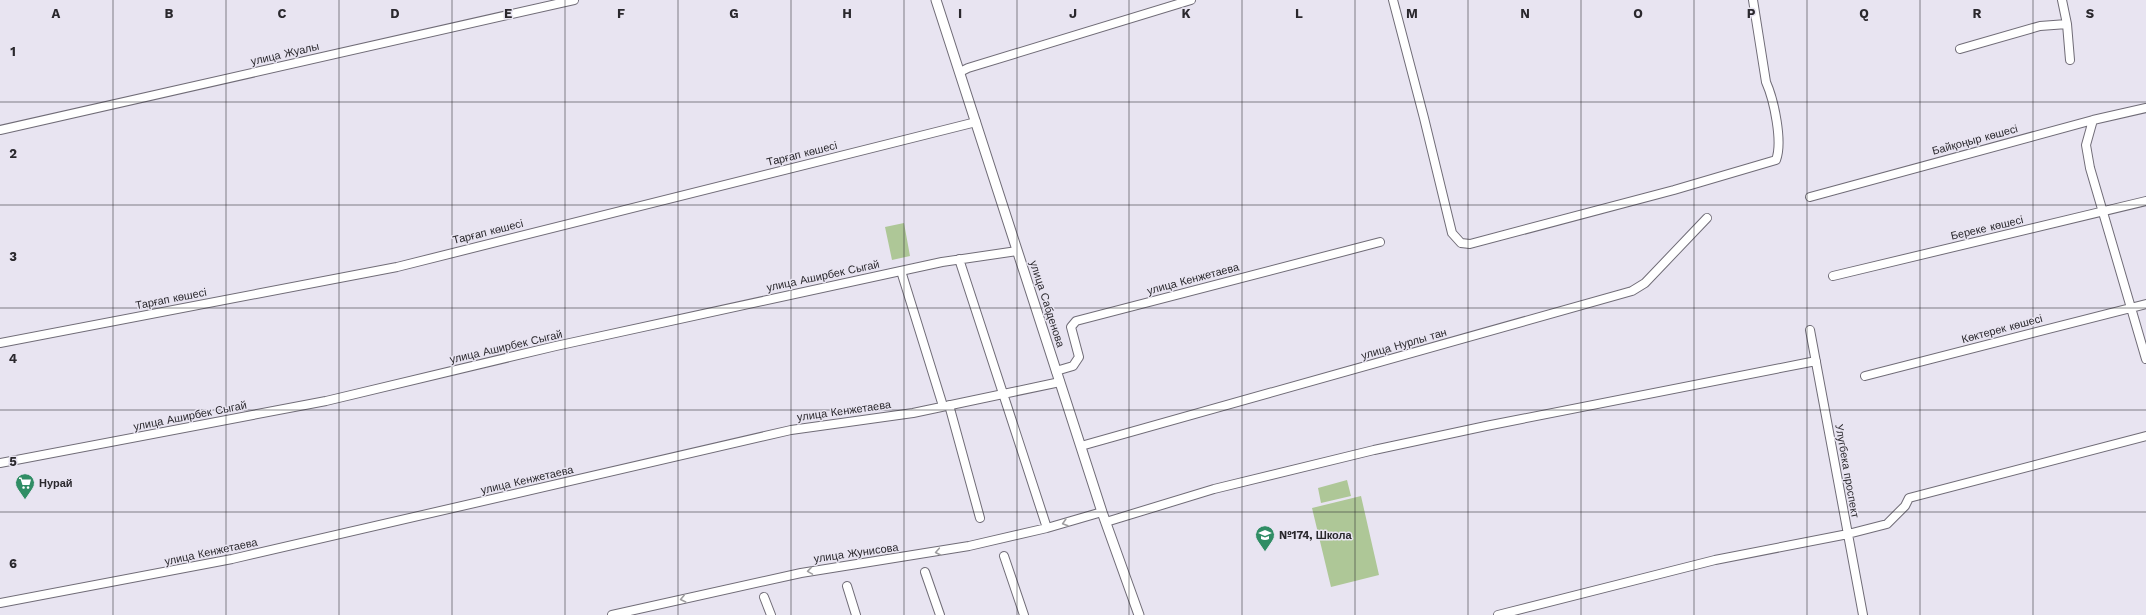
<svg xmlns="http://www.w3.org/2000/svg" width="2146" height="615" viewBox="0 0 2146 615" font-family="'Work Sans',sans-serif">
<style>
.green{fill:#aec797}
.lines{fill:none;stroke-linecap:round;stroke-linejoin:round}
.minor-casing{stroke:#706c77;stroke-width:10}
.tertiary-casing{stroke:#706c77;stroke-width:11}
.minor{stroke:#fff;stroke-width:8}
.tertiary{stroke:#fff;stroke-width:9}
.oneway{stroke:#9f9ea0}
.grid{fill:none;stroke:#2a282d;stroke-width:1;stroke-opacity:0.55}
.labels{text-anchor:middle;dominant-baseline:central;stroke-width:3;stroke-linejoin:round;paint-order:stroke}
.street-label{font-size:11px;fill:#2a282d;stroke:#e8e4f1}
.poi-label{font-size:11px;font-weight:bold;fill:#2a282d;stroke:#e8e4f1;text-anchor:start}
.grid-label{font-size:13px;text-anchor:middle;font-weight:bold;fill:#2a282d;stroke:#e8e4f1;stroke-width:3;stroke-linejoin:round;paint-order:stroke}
</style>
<rect width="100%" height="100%" fill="#e8e4f1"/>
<!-- green -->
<path class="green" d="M904,223L910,256L892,260L885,227Z
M1347,480L1351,496L1321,503L1318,488Z
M1361,496L1379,575L1331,587L1312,508Z"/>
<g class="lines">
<defs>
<path id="minor" d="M1393,0L1424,118L1452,233L1461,243L1470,244L1674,190L1776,160C1783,142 1774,100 1766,82L1753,0
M2062,0L2067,24L2070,60
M1960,49L2040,26L2067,24
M960,72L968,68L1191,0
M2093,120L2086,145L2090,168L2146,359
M0,130L574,0
M1810,197L2093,120L2146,108
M959,259L1047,528
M901,271L943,406
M1833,276L2146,201
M1810,330L1863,615
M0,343L397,267L976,122
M1056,371L1073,366L1079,357L1071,327L1076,321L1380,242
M1865,376L2146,304
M949,405L980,518
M1081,446L1632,291L1645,283L1707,218
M0,463L326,401L556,346L942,262L1017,251
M1106,522L1214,489L1374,450L1486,426L1816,361
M1004,556L1024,615
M925,572L940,615
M847,586L856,615
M764,597L771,615
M0,603L232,559L791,430L913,413L1060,382
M612,615L801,573L969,546L1047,528L1102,512
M1498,615L1715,560L1848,534L1887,524L1905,506L1909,498L2146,436"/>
<path id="tertiary" d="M936,0L1102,512L1139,615"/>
</defs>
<!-- minor casing -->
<use href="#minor" class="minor-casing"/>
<!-- tertiary casing -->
<use href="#tertiary" class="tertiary-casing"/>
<!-- minor -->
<use href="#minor" class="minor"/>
<!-- tertiary -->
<use href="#tertiary" class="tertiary"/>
</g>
<!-- one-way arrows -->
<defs><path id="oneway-chevron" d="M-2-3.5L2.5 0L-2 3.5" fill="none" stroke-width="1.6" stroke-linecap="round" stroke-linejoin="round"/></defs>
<g class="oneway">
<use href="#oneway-chevron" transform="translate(1065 523) rotate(163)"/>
<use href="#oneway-chevron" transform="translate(938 552) rotate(169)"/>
<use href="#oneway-chevron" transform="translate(810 571) rotate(171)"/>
<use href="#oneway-chevron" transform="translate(683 599) rotate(167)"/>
</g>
<!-- grid -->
<path class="grid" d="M113,0V615M226,0V615M339,0V615M452,0V615M565,0V615M678,0V615M791,0V615M904,0V615M1017,0V615M1129,0V615M1242,0V615M1355,0V615M1468,0V615M1581,0V615M1694,0V615M1807,0V615M1920,0V615M2033,0V615M0,102H2146M0,205H2146M0,308H2146M0,410H2146M0,512H2146"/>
<!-- icons -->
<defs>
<symbol id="supermarket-pin" viewBox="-11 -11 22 30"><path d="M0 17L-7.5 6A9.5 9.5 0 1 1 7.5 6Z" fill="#308d65" stroke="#e8e4f1"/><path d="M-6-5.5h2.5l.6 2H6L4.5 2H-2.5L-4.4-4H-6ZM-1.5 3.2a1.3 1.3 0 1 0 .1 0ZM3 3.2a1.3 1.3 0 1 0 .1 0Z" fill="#fff"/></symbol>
<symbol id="school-pin" viewBox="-11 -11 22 30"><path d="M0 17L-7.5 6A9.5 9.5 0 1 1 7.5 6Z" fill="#308d65" stroke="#e8e4f1"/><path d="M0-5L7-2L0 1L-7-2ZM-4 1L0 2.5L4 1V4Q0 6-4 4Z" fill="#fff"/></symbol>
</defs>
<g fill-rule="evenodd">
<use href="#supermarket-pin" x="14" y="472" width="22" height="30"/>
<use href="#school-pin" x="1254" y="524" width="22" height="30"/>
</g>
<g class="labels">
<!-- street labels -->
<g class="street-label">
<text transform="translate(285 54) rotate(-13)">улица Жуалы</text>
<text transform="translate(1975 140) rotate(-15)">Байқоңыр көшесі</text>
<text transform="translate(802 154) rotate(-14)">Тарғап көшесі</text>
<text transform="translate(1987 228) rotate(-13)">Береке көшесі</text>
<text transform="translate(488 232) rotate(-14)">Тарғап көшесі</text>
<text transform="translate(823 276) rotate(-12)">улица Аширбек Сыгай</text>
<text transform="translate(1193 279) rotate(-15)">улица Кенжетаева</text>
<text transform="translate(171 299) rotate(-11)">Тарғап көшесі</text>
<text transform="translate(1047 304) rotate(72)">улица Сабденова</text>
<text transform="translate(2002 329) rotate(-15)">Көктерек көшесі</text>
<text transform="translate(1404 344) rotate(-16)">улица Нурлы тан</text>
<text transform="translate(506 347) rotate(-13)">улица Аширбек Сыгай</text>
<text transform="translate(844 411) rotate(-8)">улица Кенжетаева</text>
<text transform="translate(190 416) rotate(-11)">улица Аширбек Сыгай</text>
<text transform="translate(1847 471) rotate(80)">Улугбека проспект</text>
<text transform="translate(527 480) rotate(-13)">улица Кенжетаева</text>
<text transform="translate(211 552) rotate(-12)">улица Кенжетаева</text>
<text transform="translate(856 553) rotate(-8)">улица Жунисова</text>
</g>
<!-- poi labels -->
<g class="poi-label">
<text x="39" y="483">Нурай</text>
<text x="1279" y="535">№174, Школа</text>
</g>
</g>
<g class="grid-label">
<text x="56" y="18">A</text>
<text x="169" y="18">B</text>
<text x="282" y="18">C</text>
<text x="395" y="18">D</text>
<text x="508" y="18">E</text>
<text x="621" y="18">F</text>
<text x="734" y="18">G</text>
<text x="847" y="18">H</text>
<text x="960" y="18">I</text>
<text x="1073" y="18">J</text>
<text x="1186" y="18">K</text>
<text x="1299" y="18">L</text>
<text x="1412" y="18">M</text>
<text x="1525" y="18">N</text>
<text x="1638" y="18">O</text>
<text x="1751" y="18">P</text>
<text x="1864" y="18">Q</text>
<text x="1977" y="18">R</text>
<text x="2090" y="18">S</text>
<text x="13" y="56">1</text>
<text x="13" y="158">2</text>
<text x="13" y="261">3</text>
<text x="13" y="363">4</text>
<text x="13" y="466">5</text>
<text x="13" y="568">6</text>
</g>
</svg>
